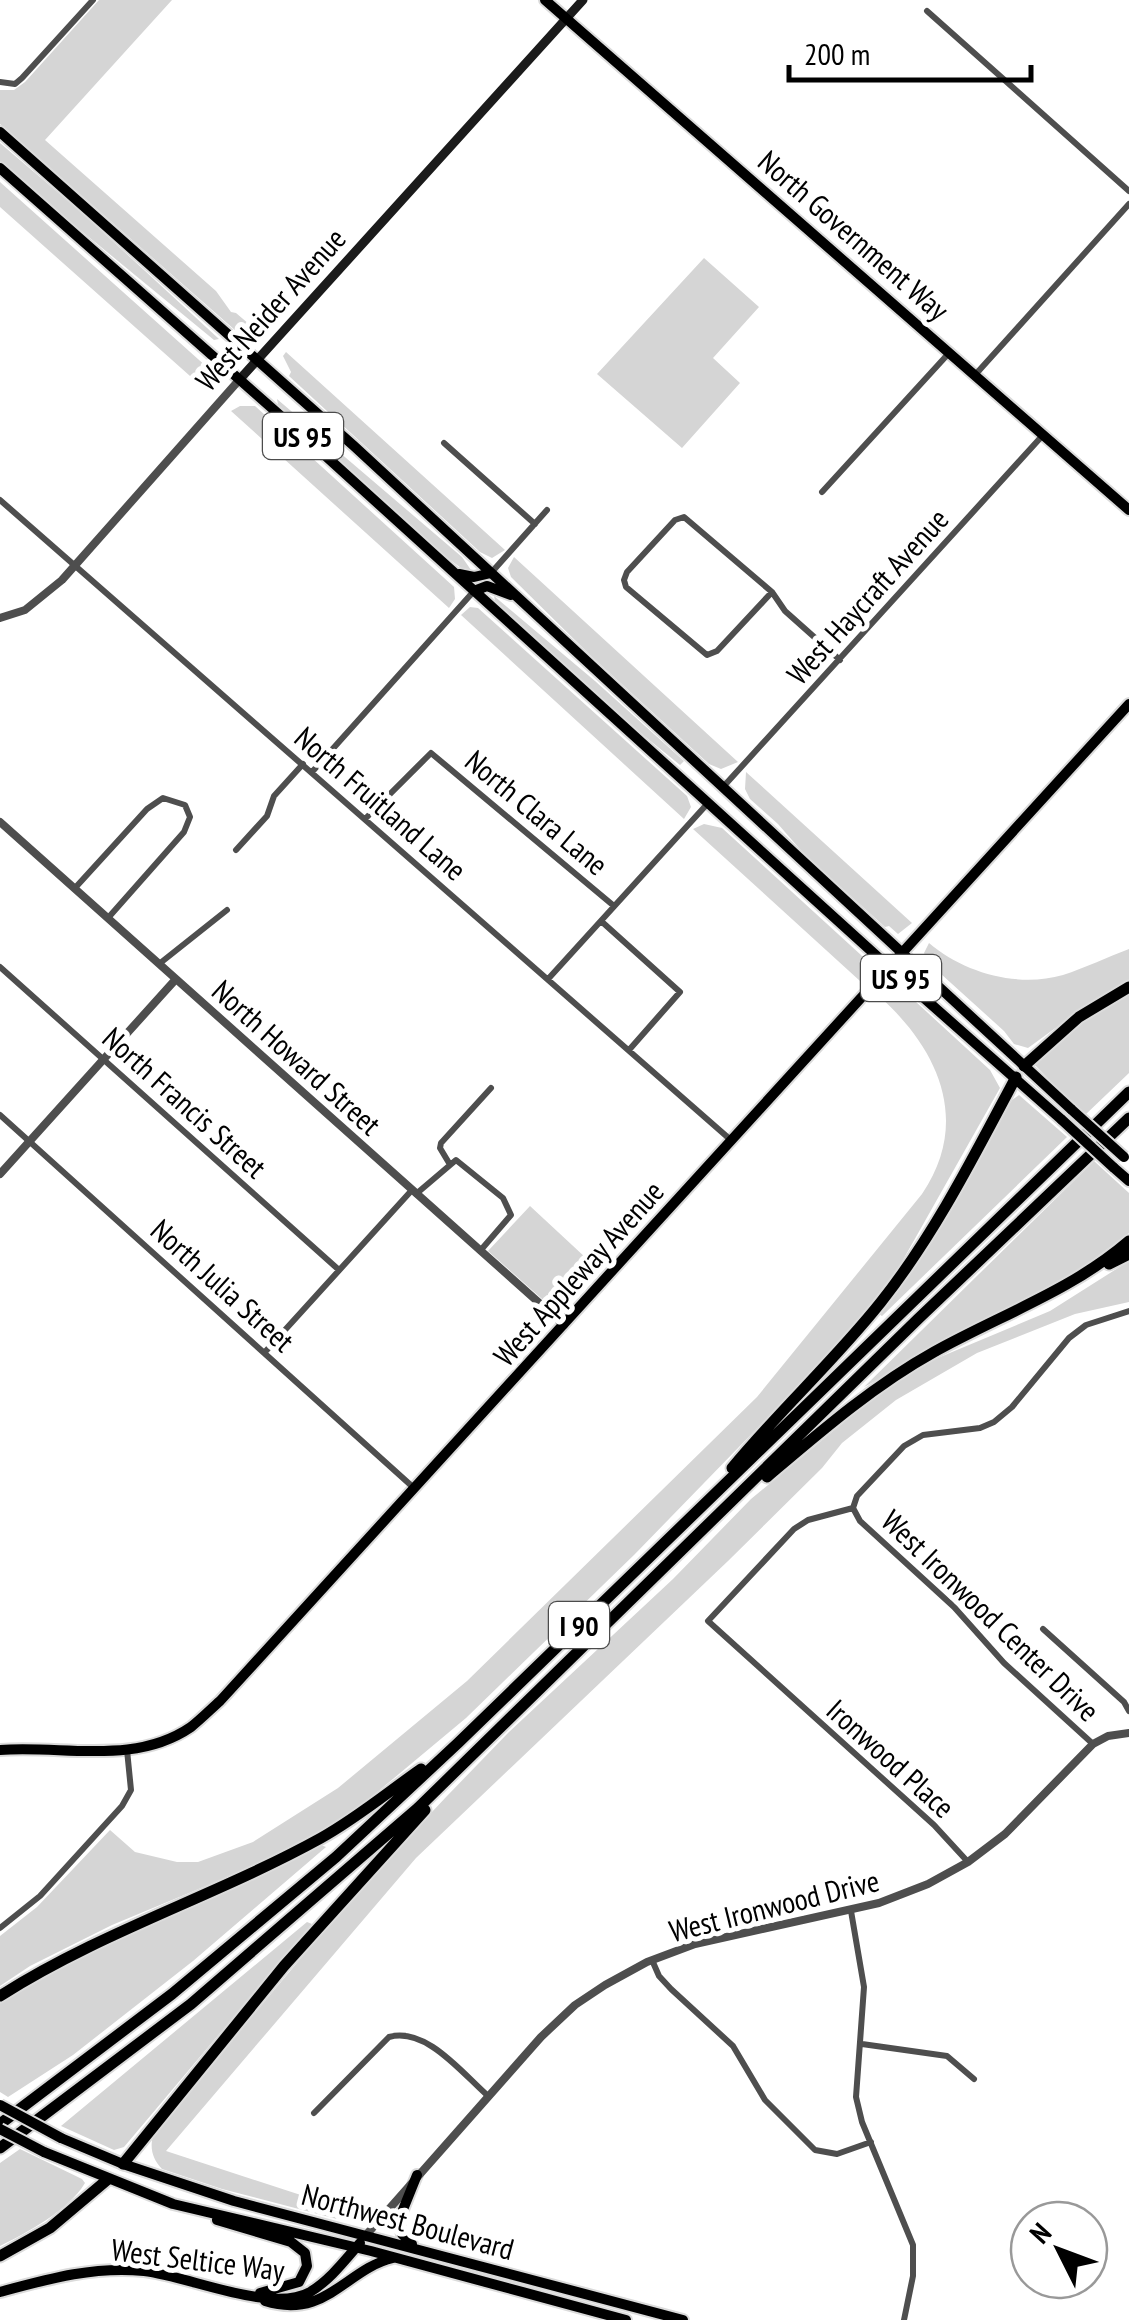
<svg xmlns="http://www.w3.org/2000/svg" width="1129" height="2320" viewBox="0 0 1129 2320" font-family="'PT Sans Narrow',sans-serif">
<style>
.green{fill:#d5d5d5}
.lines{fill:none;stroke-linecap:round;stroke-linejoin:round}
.primary-casing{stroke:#dbdbdb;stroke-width:14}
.trunk-casing{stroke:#dbdbdb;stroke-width:14}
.motorway-casing{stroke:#dbdbdb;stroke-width:15}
.minor{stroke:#4e4e4e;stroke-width:6}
.tertiary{stroke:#4e4e4e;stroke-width:8}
.secondary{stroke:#1b1b1b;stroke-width:9}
.primary{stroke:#000;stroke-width:10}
.trunk{stroke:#000;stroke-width:10}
.motorway{stroke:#000;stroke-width:11}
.primary-bridge-casing{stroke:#dbdbdb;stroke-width:14;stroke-linecap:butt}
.trunk-bridge-casing{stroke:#dbdbdb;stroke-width:14;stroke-linecap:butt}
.primary-bridge{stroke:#000;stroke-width:10}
.trunk-bridge{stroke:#000;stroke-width:10}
.labels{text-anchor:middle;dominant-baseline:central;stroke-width:10;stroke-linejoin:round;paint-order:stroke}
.shield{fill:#fff;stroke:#4c4c4c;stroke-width:2.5}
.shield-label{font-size:28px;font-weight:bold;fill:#000}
.street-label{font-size:30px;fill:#000;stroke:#fff}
</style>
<rect width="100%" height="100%" fill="#fff"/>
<!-- green -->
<path class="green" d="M99,0H172L45,140L216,291L231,312L236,313L256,330L236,331L0,124V90H14L25,82Z
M0,143L81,212L219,339L214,340L0,164Z
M0,182L208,368L212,380L208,392L0,207Z
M704,258L759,307L713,358L740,383L682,448L597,374Z
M286,352L505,550L492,558L480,552L289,376L291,372L283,356Z
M277,399L462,557L471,570L465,571L425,541L279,410Z
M240,406H255L454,587L455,599L449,608L231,411Z
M514,557L738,762L721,769L709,764L591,656L511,577L508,568Z
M494,596L595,681L684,761L680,765L616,713L496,605Z
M470,607L478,608L687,796L691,807L684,819L461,615Z
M746,772L912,923L898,934L889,926L885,927L805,855L778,824L750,799L745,789Z
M704,824L722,828L861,955L869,965L860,981L693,829Z
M929,943C964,973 1018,988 1063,975C1085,968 1107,957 1129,949V982L1094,1000L1028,1048L1014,1044L1004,1031L930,964L924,953Z
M894,987L903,990L990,1070L1000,1088L899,1267L841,1342L635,1554L466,1718L345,1819L254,1866L112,1925L30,1966L0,1986V1936L37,1907L110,1830L135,1852L177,1862H198L253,1842L338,1788L467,1681L757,1397L922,1194C971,1122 939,1050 880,997Z
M1129,992V1073L1084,1116L1034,1064L1071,1029Z
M1019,1095L1067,1137L882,1316L877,1313L1012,1100Z
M1094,1161L1129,1193V1233L1056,1287L864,1387Z
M530,1206L600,1271L561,1310L551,1307L488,1251Z
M1129,1261V1302L1075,1314L977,1353L896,1400L842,1443L822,1468L728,1561L416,1858L166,2151L313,2199L337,2219L222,2189L162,2169C152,2159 149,2146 154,2133L353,1896L447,1796L509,1732L673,1579L751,1499L885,1388L933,1360L1050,1311Z
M321,1845L326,1847L193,1961L73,2055L8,2097L0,2092V2003L57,1965Z
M307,1922L312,1924L124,2147L114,2150L61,2126Z
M20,2149L82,2179L85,2183C68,2211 28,2232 0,2246V2163Z"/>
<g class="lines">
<defs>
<path id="primary" d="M545,0L1129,510
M0,1750C64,1745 134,1766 191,1727C201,1719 211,1709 220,1701L1129,704
M61,2138L123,2164L234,2201L683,2320
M44,2152L173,2204L371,2251L626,2320
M217,2220L291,2242L305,2253L307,2266L299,2282L260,2293
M412,2244L402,2234L398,2222L417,2175
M0,2292C48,2279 93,2266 144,2271C189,2276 271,2314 310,2292C330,2280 345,2260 360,2243
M265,2301C326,2320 346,2269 393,2258"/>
<path id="trunk" d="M0,132L354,446L1072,1110
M0,168L308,440L890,968L1062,1120
M459,574L474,577L491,573
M474,591L487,586L511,595
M1113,1167L1129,1181"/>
<path id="motorway" d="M1024,1066L1079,1017L1129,987
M1109,1264L1129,1254
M732,1468C779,1411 835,1360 881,1302C935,1234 975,1154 1016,1077
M767,1477C820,1432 873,1386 934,1352C1000,1315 1071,1291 1129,1241
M0,1996C102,1931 216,1896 321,1838C357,1818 388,1792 421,1769
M0,2124L172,1994L336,1857L458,1743L1129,1092
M0,2148L191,2004L418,1808L918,1319L1129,1118
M123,2164L284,1966L425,1810
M0,2256L50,2228L107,2180"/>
</defs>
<!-- primary casing -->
<use href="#primary" class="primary-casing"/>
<!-- trunk casing -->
<use href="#trunk" class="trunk-casing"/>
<!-- motorway casing -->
<use href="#motorway" class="motorway-casing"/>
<!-- minor -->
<path class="minor" d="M927,11L1129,191
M0,82L15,84L22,78L93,0
M975,375L1129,204
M444,443L535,524
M822,492L949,353
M0,500L732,1141
M491,573L547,510
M772,592L717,651L707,655L626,587L624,580L627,572L675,520L684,517L772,592L785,611L840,660
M312,772L474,591
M723,787L1043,435
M365,819L431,753L614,906
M236,850L267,816L274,796L303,764
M75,888L147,809L163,798L185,805L190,817L184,832L108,918
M601,921L680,992L629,1050
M159,964L227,910
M0,967L339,1270
M549,978L709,802
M0,1115L414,1488
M449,1163L440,1148L441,1143L491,1088
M416,1194L456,1160L503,1198L511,1215L480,1251
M265,1352L412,1190
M853,1508L808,1520L794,1529L708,1621L934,1825L968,1862
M1043,1629L1124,1702L1129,1711
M1093,1744L1004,1663L954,1607L860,1521L853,1508L857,1496L904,1446L923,1435L980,1428L994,1422L1012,1407L1069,1338L1086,1325L1129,1311
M851,1911L864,1987L856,2097L862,2122L913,2245V2276L904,2320
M0,1928L40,1896L122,1806L131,1790L127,1750
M652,1960L659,1976L671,1989L733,2046L765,2100L815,2150L837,2154L871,2142
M862,2044L947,2056L974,2079
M314,2113L389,2037C426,2027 461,2072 487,2095"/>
<!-- tertiary -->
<path class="tertiary" d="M0,618L25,610L62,580L240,379
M0,822L564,1325
M0,1174L176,979
M367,2234L541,2037L575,2005L605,1985L647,1962L695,1944L879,1903L928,1884L968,1862L1005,1834L1093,1744L1108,1736L1129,1733"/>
<!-- secondary -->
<path class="secondary" d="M240,379L583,0"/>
<!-- primary -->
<use href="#primary" class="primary"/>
<!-- trunk -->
<use href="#trunk" class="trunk"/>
<!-- motorway -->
<use href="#motorway" class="motorway"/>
<defs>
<path id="primary-bridge" d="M0,2105L61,2138
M0,2129L44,2152"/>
<path id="trunk-bridge" d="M1072,1110L1124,1157
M1062,1120L1113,1167"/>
</defs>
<!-- primary-bridge casing -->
<use href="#primary-bridge" class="primary-bridge-casing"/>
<!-- trunk-bridge casing -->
<use href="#trunk-bridge" class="trunk-bridge-casing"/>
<!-- primary-bridge -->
<use href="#primary-bridge" class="primary-bridge"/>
<!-- trunk-bridge -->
<use href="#trunk-bridge" class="trunk-bridge"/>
</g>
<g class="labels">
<!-- shield labels -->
<g class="shield">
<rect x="263" y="413" width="80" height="46" rx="8"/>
<rect x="861" y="955" width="80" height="46" rx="8"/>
<rect x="549" y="1602" width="60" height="46" rx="8"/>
</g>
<g class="shield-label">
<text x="303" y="436">US 95</text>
<text x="901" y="978">US 95</text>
<text x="579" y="1625">I 90</text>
</g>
<!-- street labels -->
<g class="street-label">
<text transform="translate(854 235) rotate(41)">North Government Way</text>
<text transform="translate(270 309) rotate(-48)">West Neider Avenue</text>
<text transform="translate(867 596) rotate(-48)">West Haycraft Avenue</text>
<text transform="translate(381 803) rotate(41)">North Fruitland Lane</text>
<text transform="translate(537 812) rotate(40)">North Clara Lane</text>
<text transform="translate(297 1057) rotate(42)">North Howard Street</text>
<text transform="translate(185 1102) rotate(42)">North Francis Street</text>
<text transform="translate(578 1273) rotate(-48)">West Appleway Avenue</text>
<text transform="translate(223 1285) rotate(42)">North Julia Street</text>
<text transform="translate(991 1615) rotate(44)">West Ironwood Center Drive</text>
<text transform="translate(891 1758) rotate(42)">Ironwood Place</text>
<text transform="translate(774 1905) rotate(-14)">West Ironwood Drive</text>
<text transform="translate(408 2221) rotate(15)">Northwest Boulevard</text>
<text transform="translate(198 2259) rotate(7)">West Seltice Way</text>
</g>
</g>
<!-- north arrow -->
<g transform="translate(1059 2250) rotate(312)"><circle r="48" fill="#ffffff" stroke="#999999" stroke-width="2.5"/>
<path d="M0-8L18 38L0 25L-18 38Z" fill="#000000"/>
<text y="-15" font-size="28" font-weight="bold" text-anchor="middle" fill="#000000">N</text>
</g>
<!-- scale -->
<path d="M789 65v15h242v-15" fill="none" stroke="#000000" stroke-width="5"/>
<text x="804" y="65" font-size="30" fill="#000000" stroke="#ffffff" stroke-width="8" paint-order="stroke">200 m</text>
</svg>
